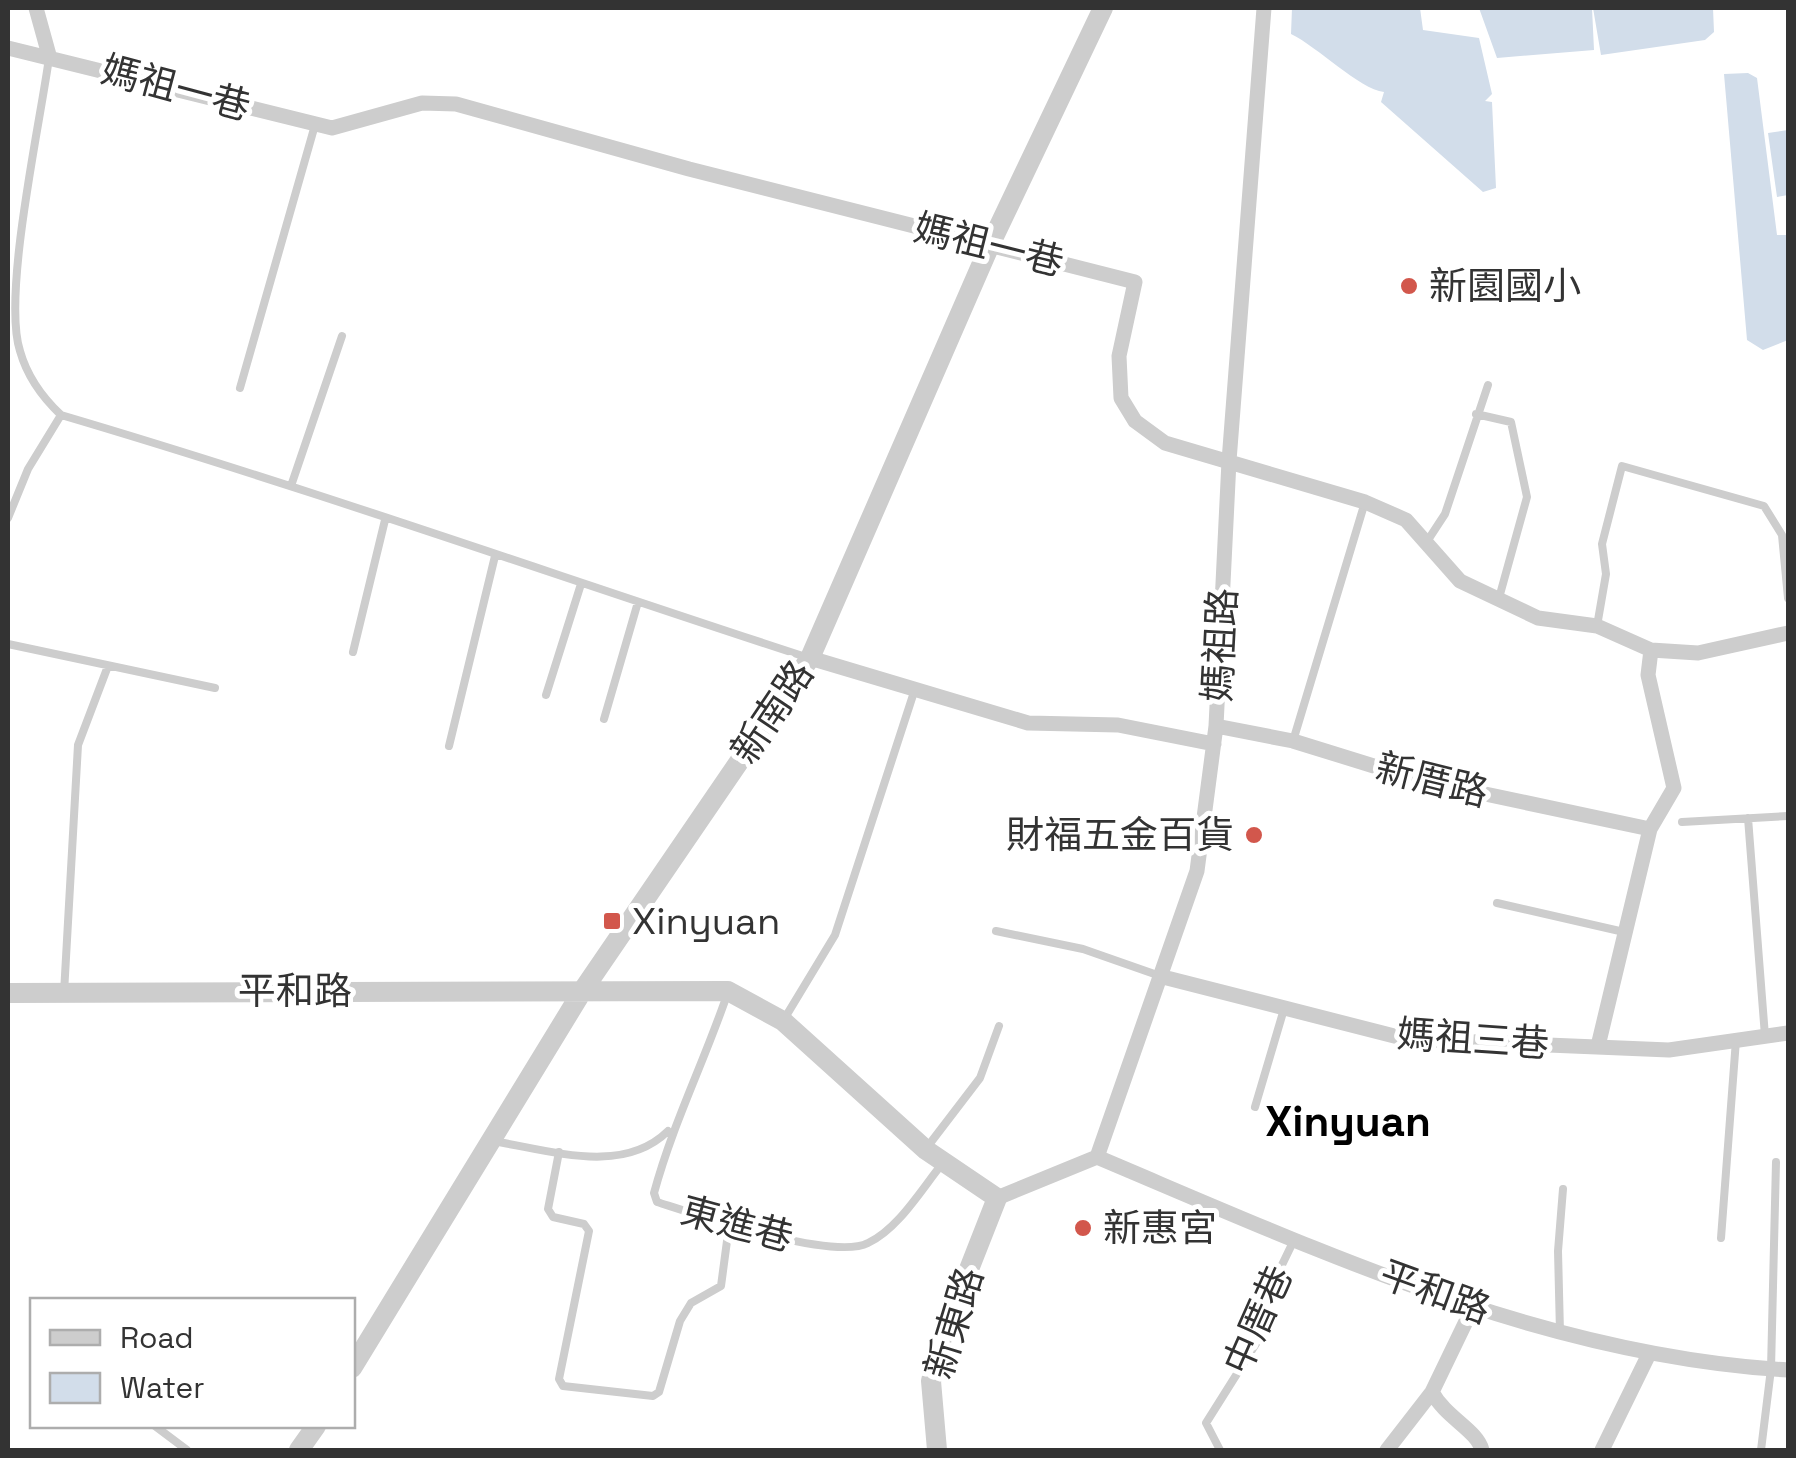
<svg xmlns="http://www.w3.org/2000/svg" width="1796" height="1458" viewBox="0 0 1796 1458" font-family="'Space Grotesk','Noto Sans TC',sans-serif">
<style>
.water{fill:#d2ddea}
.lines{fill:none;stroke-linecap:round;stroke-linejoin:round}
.service{stroke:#cdcdcd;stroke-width:8}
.minor{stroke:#cdcdcd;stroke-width:15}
.tertiary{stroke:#cdcdcd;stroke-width:20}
.poi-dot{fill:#d2574c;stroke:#fff;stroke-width:4}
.labels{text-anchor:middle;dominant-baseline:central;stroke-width:10;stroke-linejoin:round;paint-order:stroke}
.street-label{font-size:38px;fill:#333;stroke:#fff}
.poi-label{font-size:38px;fill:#333;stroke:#fff;text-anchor:start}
.quarter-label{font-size:42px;font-weight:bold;fill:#000;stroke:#fff}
</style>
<rect width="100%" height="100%" fill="#fff"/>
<!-- water -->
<path class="water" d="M1292,8H1420L1423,30L1479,38L1492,94L1485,101L1492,102L1496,188L1483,192L1381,102L1384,92C1359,89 1318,47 1291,34Z
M1479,8H1592L1594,50L1497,58Z
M1593,8H1713L1714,32L1705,40L1601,55Z
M1748,73L1757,78L1777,235H1788V340L1763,350L1747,340L1724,74Z
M1788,130V195L1777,197L1768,133Z"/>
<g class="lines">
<!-- service -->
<path class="service" d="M49,58C40,124 2,295 20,351C27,376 43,398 61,415C312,489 557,576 806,657
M240,388L315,125
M1476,414L1511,422L1527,497L1499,598
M292,483L342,336
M8,518L28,469L61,415
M1426,543L1445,514L1488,385
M1597,626L1606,574L1602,544L1622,466L1764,506L1782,535L1788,598
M8,644L215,688
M353,652L385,520
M546,695L581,584
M604,719L638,602
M1293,741L1365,502
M449,746L495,556
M1748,818L1765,1036
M1682,822L1788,816
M1497,903L1624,932
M996,931L1083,949L1163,977
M728,992C705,1060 673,1123 654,1193L657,1202C698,1215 833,1261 868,1243C898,1229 921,1190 942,1164
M64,993L78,745L108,666
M783,1021L835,935L914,692
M1255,1107L1284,1009
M492,1141C550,1150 622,1176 668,1131
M928,1146L980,1078L999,1026
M559,1152L548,1209L553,1217L584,1224L589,1231L559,1379L563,1386L653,1396L659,1392L680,1321L691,1303L721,1286L727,1241L745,1227
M1721,1238L1736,1040
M1560,1332L1558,1251L1563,1189
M155,1426L187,1450
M1220,1450L1206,1423L1257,1342L1253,1325L1294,1240
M1761,1450L1771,1369L1776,1162"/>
<!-- minor -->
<path class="minor" d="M36,8L49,55
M8,48L332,128L422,103L456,104L689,169L1135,282L1119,356L1121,398L1135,421L1165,443L1365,502L1406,520L1460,581L1538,618L1597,626L1651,650L1698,653L1788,633
M810,658L1028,723L1118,725L1214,744
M1216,726L1293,741L1419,780L1650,829
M1163,977L1406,1039L1669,1050L1788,1033
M1598,1046L1650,829L1674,788L1648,675L1651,650
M1097,1157C1320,1251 1544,1356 1788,1370
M997,1198L1097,1157L1197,871L1216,726L1229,461L1264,8
M1472,1309L1432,1392C1446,1418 1477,1430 1482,1450
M1387,1450L1432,1392
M1602,1450L1649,1354"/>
<!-- tertiary -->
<path class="tertiary" d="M8,993L728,991L783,1021L926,1150L997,1198L942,1338L931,1381L937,1450
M352,1368L583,990L810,658L990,245L1103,8
M299,1450L316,1426"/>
</g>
<!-- markers -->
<g class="poi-dot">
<circle cx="1409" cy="286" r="10"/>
<circle cx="1254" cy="835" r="10"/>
<rect x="602" y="911" width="20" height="20" rx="5"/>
<circle cx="1083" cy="1228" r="10"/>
</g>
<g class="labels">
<!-- street labels -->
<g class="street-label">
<text transform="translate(176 88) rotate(15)">媽祖一巷</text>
<text transform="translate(989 245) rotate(14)">媽祖一巷</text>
<text transform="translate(1220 645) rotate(-87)">媽祖路</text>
<text transform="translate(772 712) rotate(-56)">新南路</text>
<text transform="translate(1432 780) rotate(14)">新厝路</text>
<text x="295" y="991">平和路</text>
<text transform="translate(1473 1039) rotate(4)">媽祖三巷</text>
<text transform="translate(737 1224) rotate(15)">東進巷</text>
<text transform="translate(1435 1292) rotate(20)">平和路</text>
<text transform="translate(1258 1320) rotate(-66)">中厝巷</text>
<text transform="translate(954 1323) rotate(-73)">新東路</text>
</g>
<!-- poi labels -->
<g class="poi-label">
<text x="1429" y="286">新園國小</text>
<text x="1234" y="835" text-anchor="end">財福五金百貨</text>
<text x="632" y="921">Xinyuan</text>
<text x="1103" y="1228">新惠宮</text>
</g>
<!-- quarter labels -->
<g class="quarter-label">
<text x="1348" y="1121">Xinyuan</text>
</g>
</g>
<!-- border -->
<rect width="1796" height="1458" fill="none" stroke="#333333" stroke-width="20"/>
<!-- legend -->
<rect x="30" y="1298" width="325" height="130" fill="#ffffff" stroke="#adadad" stroke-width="2.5"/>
<rect x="50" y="1330" width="50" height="15" fill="#cdcdcd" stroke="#adadad" stroke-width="2.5"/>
<text x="120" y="1348" font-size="30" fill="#333333">Road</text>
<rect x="50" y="1373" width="50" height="30" fill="#d2ddea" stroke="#adadad" stroke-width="2.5"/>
<text x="120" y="1398" font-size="30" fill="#333333">Water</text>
</svg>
